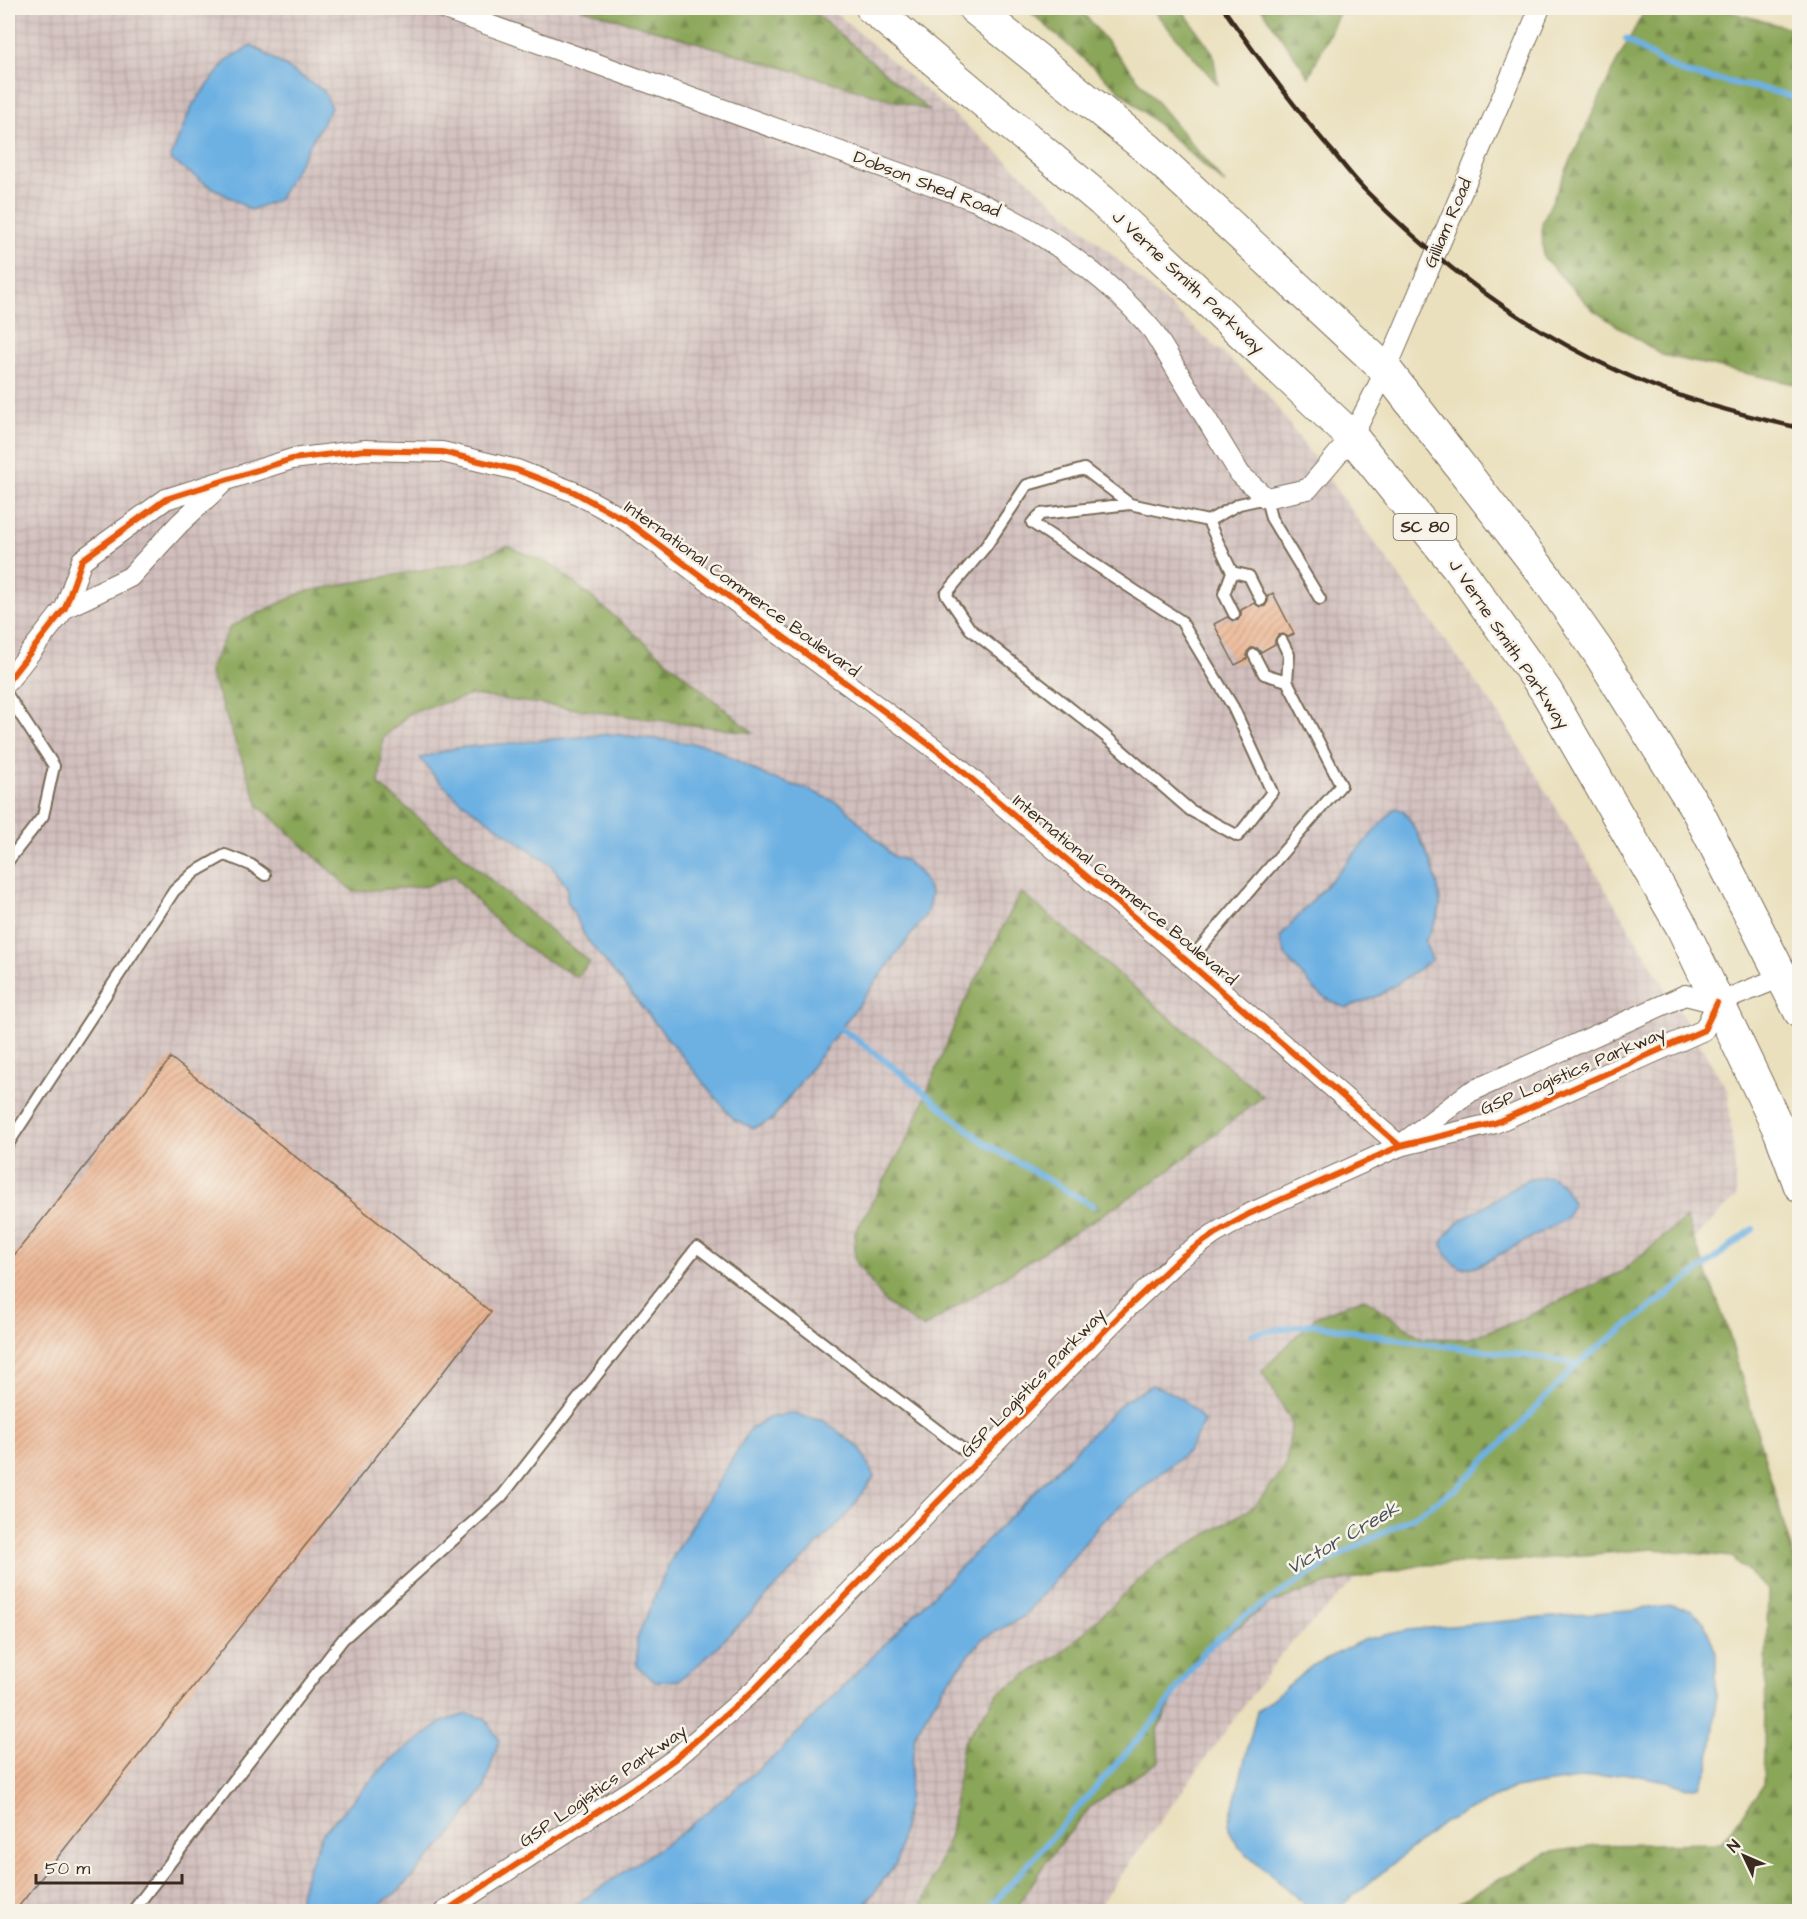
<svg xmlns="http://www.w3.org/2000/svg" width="1807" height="1919" viewBox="0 0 1807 1919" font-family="'Architects Daughter',sans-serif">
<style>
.industrial{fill:url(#industrial-grid)}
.forest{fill:url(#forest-firs);stroke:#62683c;stroke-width:1.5}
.water{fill:#6db1e3;stroke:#546e80;stroke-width:1.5}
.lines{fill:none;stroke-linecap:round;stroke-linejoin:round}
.stream{stroke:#6db1e3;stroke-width:6}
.building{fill:url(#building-hatch)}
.lane-casing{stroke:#786a56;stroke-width:14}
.street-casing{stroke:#786a56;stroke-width:22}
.primary-casing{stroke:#786a56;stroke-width:34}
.lane{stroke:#fff;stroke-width:10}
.street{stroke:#fff;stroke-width:20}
.primary{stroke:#fff;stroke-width:32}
.rail{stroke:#3b2a1e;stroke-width:4.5}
.cycleway-casing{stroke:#f7f3e8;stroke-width:10}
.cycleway{stroke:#e8590c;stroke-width:6}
.labels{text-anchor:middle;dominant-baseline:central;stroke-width:5;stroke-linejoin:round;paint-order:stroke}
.shield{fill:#f7f3e8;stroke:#73665b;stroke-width:1.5}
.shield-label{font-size:16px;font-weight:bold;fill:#3b2a1e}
.street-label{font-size:18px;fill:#3b2a1e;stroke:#f7f3e8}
.water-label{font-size:20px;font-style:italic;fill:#4a5259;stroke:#f7f3e8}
</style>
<defs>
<pattern id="industrial-grid" width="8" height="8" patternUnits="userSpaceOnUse" patternTransform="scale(1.5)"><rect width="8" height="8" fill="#d1bfbd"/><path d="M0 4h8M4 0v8" fill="none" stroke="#b4a4a2"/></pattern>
<pattern id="forest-firs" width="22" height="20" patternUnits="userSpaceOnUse" patternTransform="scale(1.5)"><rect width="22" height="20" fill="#8aa659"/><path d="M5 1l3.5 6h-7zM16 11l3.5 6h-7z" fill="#728749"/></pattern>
<pattern id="building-hatch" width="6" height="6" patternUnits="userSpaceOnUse" patternTransform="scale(1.5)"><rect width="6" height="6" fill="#edb795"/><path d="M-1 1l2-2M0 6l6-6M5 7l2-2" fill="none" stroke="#c19579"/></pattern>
</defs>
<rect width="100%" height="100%" fill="#f7f3e8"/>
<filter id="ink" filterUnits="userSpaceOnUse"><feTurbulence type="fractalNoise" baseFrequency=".0167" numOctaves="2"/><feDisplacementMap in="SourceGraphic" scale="12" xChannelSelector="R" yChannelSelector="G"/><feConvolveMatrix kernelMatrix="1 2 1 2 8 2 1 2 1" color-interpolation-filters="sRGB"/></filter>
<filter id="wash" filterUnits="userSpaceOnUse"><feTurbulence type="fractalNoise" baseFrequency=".008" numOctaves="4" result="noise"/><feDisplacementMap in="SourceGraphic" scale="24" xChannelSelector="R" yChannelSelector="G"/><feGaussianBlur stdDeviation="1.35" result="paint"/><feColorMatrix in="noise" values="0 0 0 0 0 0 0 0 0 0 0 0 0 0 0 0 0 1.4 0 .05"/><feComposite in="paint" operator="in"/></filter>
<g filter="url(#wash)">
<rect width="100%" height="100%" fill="#eae0bd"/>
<!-- industrial -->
<path class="industrial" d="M8,8H830L994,149L1265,391L1501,717L1728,1091L1737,1196L1282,1653L1095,1911L8,1912Z"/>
<!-- forest -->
<path class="forest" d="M580,8H809L930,111Z
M1026,8H1079L1225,184Z
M1151,8H1181L1213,53L1218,85Z
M1261,8H1340L1341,9L1309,77Z
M1646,8H1717L1799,31V385L1662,355L1593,310L1543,257L1542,223L1614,67Z
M507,546L554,566L753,733L472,695L411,712L383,738L379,785C451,843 517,906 590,962L577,977L532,952L490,915L454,876L427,886L354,892L259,806L209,670L230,627L303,592L470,561Z
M1021,892L1263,1096L1157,1180L923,1328L886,1303L855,1260V1233L909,1136L961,1009Z
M1686,1218L1726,1324L1795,1563L1799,1571L1800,1848L1794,1911H1443L1547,1853L1595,1845L1721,1843L1763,1786L1768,1591L1732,1557L1653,1549L1514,1561L1423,1565L1327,1584L1271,1603L1194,1659L1157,1730L1159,1761L1092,1805L1045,1863L1015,1911H920L950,1835L963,1743L998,1693L1063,1652L1156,1564L1255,1506L1285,1468L1292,1423L1262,1371L1316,1317L1364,1298L1422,1338L1467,1339L1522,1319L1621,1272Z"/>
<!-- water -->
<path class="water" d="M252,45L324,91L331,108L278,200L251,210L203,182L170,159L192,106L227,60Z
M611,734L707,745L768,777L812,791L842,805L893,856L907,861L923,877L931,895L926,915L771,1121L753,1128L733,1119L586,938L567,900V887L551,865L458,799L436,778L420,758L455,748Z
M1395,808L1404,811C1419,833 1445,885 1439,912C1437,922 1429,933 1425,942L1432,960L1380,995L1346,1008L1332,1002L1317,992L1286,957L1280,937Z
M1549,1176L1562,1184L1573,1202L1566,1219L1478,1266L1462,1268L1450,1260L1442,1245L1445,1236L1461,1220L1527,1180Z
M1152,1385C1177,1394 1189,1400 1204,1422L1188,1451L1102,1521L1056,1579L1023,1617L982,1639L944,1686L915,1734L908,1800L897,1862L860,1911H566L680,1834L777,1754L1123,1402Z
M790,1413L824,1421L861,1449L874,1477L847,1515L706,1658L679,1680L655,1682L637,1666V1638L670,1562L750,1429L768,1418Z
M1672,1606L1690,1609L1704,1622L1716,1653V1711L1709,1766L1699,1786L1687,1788L1667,1781L1622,1773L1515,1788L1443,1823L1337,1909H1310L1239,1847L1231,1834L1229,1823L1257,1711L1312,1666L1363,1640L1408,1630Z
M467,1714L485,1718L499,1740L484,1789L450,1837L397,1892L370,1911H312L299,1899L306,1873L322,1834L387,1763L444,1721Z"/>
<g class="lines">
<!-- stream -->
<path class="stream" d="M1626,39L1658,60L1684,73L1768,90L1800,99
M839,1028L854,1037L902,1074L983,1142L1093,1206
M1252,1334L1311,1324L1420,1343L1524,1355L1577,1364
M986,1912L1157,1718L1203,1652L1240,1619L1343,1553L1410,1519L1458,1487L1514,1431L1577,1364L1753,1229"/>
</g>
<g id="blocks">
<!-- building -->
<path class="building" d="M1273,593L1294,634L1288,637L1283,634L1278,635L1275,640V644L1261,652L1257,648H1251L1247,652V659L1235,665L1214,624L1227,617L1233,621L1238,620L1241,615V610L1254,603L1260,607L1265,606L1268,601V596Z
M171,1058L491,1312L15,1911H8V1263Z"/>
</g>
</g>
<g filter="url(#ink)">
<use href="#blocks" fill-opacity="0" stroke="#786a56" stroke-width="1.5"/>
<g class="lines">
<defs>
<path id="lane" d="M1130,504L1041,514L1032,523L1181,621L1233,707L1272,792L1238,836L1190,810L1104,735L970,629L946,594L986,546L1027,485L1084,469L1130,504L1208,521L1232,572L1224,594L1234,614
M1208,521L1239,504L1266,498L1271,518L1320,599
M1232,572L1249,576L1261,600
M1254,655L1264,674L1287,681
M8,696L54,766L43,816L8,861
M1188,962L1341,785L1287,681L1289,655L1282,641
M8,1144L174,891L195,872L225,855L251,865L265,875
M132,1912L343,1639L502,1496L697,1247L978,1461"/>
<path id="street" d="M442,8L974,200C1041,231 1105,274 1153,331L1240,474L1266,498L1308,489L1352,437L1386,370L1540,8
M65,608L130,577L179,524L223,483
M8,681L65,608L82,560L166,499L292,459L365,450L442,452L517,470L574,492L625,520L942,754L1188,962L1400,1146
M1407,1140L1470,1092L1685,995L1717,1003L1782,977
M444,1912L637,1786L676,1758L754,1690L1126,1309L1180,1258L1214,1234L1249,1214L1400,1146L1495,1123L1704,1030L1717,1003"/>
<path id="primary" d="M872,8L1102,201L1352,437L1460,570L1546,691L1682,927L1780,1132L1800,1186
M974,8L1148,149L1386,370L1548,580L1597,650L1697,810L1800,1012"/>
</defs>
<!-- lane casing -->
<use href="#lane" class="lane-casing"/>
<!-- street casing -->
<use href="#street" class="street-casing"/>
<!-- primary casing -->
<use href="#primary" class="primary-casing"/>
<!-- lane -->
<use href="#lane" class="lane"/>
<!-- street -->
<use href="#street" class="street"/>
<!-- primary -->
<use href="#primary" class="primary"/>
<!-- rail -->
<path class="rail" d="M1223,8C1258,58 1293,106 1333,152C1344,166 1356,181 1368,193C1440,265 1525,329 1618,371C1676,398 1738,414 1800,428"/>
<defs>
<path id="cycleway" d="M8,681L65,608L82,560L166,499L292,459L365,450L442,452L517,470L574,492L625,520L942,754L1188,962L1400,1146
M444,1912L637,1786L676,1758L754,1690L1126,1309L1180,1258L1214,1234L1249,1214L1400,1146L1495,1123L1704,1030L1717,1003"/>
</defs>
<!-- cycleway casing -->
<use href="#cycleway" class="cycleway-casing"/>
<!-- cycleway -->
<use href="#cycleway" class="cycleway"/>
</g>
</g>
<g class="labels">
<!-- shield labels -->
<rect class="shield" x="1393.5" y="514" width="63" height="26" rx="4.5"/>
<g class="shield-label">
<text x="1425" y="527">SC 80</text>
</g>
<!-- street labels -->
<g class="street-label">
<text transform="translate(927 184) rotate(21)">Dobson Shed Road</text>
<text transform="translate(1448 223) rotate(-67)">Gilliam Road</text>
<text transform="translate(1188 282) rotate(43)">J Verne Smith Parkway</text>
<text transform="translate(742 589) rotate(36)">International Commerce Boulevard</text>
<text transform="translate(1509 644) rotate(56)">J Verne Smith Parkway</text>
<text transform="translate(1125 890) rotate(40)">International Commerce Boulevard</text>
<text transform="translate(1573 1071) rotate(-23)">GSP Logistics Parkway</text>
<text transform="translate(1033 1383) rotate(-46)">GSP Logistics Parkway</text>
<text transform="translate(603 1786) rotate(-35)">GSP Logistics Parkway</text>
</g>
<!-- water labels -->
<g class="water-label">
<text transform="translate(1343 1538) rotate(-30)">Victor Creek</text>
</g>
</g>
<!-- margin -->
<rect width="1807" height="1919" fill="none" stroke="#f7f3e8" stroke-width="30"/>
<!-- north arrow -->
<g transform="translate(1744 1856) rotate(314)" stroke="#f7f3e8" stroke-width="4.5" paint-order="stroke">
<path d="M0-4.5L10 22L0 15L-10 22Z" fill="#3b2a1e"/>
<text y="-9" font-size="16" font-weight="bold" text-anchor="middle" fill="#3b2a1e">N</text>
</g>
<!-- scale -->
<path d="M36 1874v9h146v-9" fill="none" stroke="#3b2a1e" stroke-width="3"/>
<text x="45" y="1874" font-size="18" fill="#3b2a1e" stroke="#f7f3e8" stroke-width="4.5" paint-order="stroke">50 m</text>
</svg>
